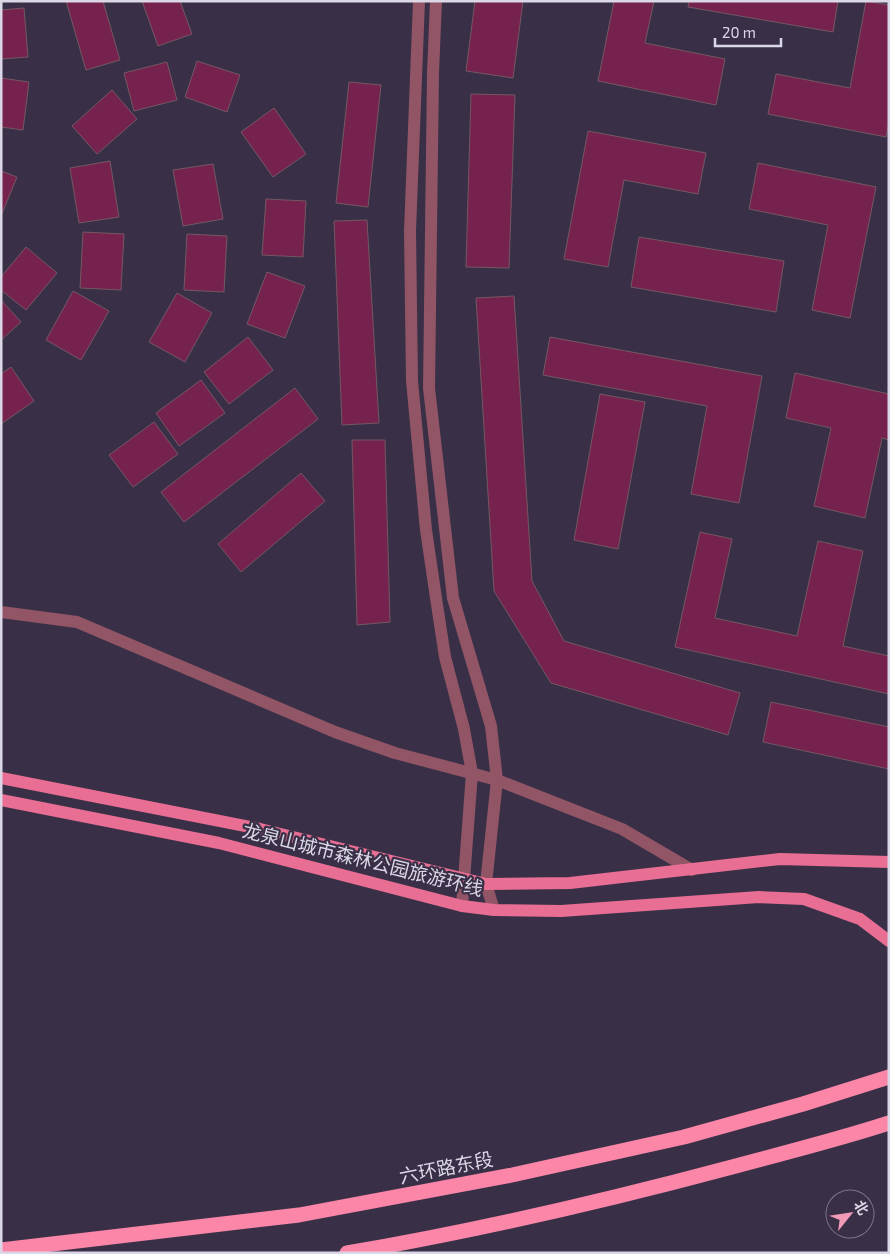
<svg xmlns="http://www.w3.org/2000/svg" width="890" height="1254" viewBox="0 0 890 1254" font-family="'Exo 2','Noto Sans SC',sans-serif">
<style>
.building{fill:#75234e;stroke:#745763}
.lines{fill:none;stroke-linecap:round;stroke-linejoin:round}
.minor{stroke:#915565;stroke-width:12}
.major{stroke:#e96e93;stroke-width:12}
.highway{stroke:#fc86a7;stroke-width:15}
.labels{text-anchor:middle;dominant-baseline:central;stroke-width:4.5;stroke-linejoin:round;paint-order:stroke}
.street-label{font-size:19px;fill:#dcd7e6;stroke:#393048}
</style>
<rect width="100%" height="100%" fill="#393048"/>
<!-- building -->
<path class="building" d="M66,1H103L120,60L86,70Z
M142,1H180L192,34L158,46Z
M475,1H523L513,78L466,71Z
M614,1H654L645,43L725,59L716,105L598,81Z
M689,1H838L833,32L688,7Z
M866,1L889,5V122L886,137L768,114L776,74L850,88Z
M24,8L28,57L1,59V10Z
M197,61L240,75L227,112L185,97Z
M167,62L177,100L134,111L124,73Z
M1,78L29,82L23,130L1,127Z
M349,82L381,85L368,207L336,203Z
M112,90L137,119L97,154L72,126Z
M471,94L515,95L509,268L466,267Z
M274,108L306,154L273,177L241,132Z
M588,131L706,153L698,194L624,180L608,267L564,259Z
M110,161L119,217L79,223L70,168Z
M758,163L876,187L850,318L812,310L828,225L749,209Z
M213,164L223,219L183,226L173,170Z
M1,171L17,177L1,216Z
M266,199L306,201L303,257L262,255Z
M367,220L379,423L342,425L334,221Z
M83,232L124,234L121,290L80,288Z
M187,234L227,236L224,292L184,290Z
M639,237L784,261L776,312L631,287Z
M26,247L57,273L26,310L1,290V277Z
M267,272L305,286L285,338L247,324Z
M73,291L109,311L81,360L46,340Z
M177,293L212,313L185,362L149,342Z
M514,296L532,581L564,641L740,693L728,735L551,683L494,591L476,298Z
M1,300L21,322L1,340Z
M248,337L273,370L229,404L204,372Z
M550,337L762,376L739,503L691,494L707,406L543,375Z
M11,367L34,401L1,424V374Z
M795,373L889,394V440L882,438L865,518L814,506L831,428L786,418Z
M201,380L225,413L179,446L156,413Z
M295,388L318,419L184,522L161,492Z
M600,394L645,402L618,549L574,540Z
M154,422L178,454L133,487L109,455Z
M352,440H385L390,622L357,625Z
M301,473L325,501L241,572L218,544Z
M700,532L732,539L715,618L797,636L818,541L863,551L843,646L889,656V694L675,647Z
M771,702L889,727V769L763,742Z"/>
<g class="lines">
<!-- minor -->
<path class="minor" d="M419,1L410,231L412,381L426,530L436,598L445,657L464,729L472,773L462,906
M436,1L433,73L429,388L453,598L491,726L497,780L486,884L494,910
M1,612L77,622L335,732L395,753L497,780L622,829L692,870"/>
<!-- major -->
<path class="major" d="M1,778L260,829L486,884L570,883L780,859L889,862
M1,800L219,843L462,906L494,910L561,911L759,897L804,899L860,919L889,941"/>
<!-- highway -->
<path class="highway" d="M1,1250L299,1215L512,1175L684,1137L803,1104L889,1077
M347,1253C476,1231 605,1201 732,1167C784,1153 837,1140 889,1123"/>
</g>
<g class="labels">
<!-- street labels -->
<g class="street-label">
<text transform="translate(363 859) rotate(14)">龙泉山城市森林公园旅游环线</text>
<text transform="translate(446 1167) rotate(-11)">六环路东段</text>
</g>
</g>
<!-- border -->
<rect width="890" height="1254" fill="none" stroke="#dcd7e6" stroke-width="5"/>
<!-- north arrow -->
<g transform="translate(850 1214) rotate(60)"><circle r="24" fill="#393048" stroke="#7a7387"/>
<path d="M0-4L9 19L0 12L-9 19Z" fill="#f09ab6"/>
<text y="-8" font-size="14" font-weight="bold" text-anchor="middle" fill="#dcd7e6">北</text>
</g>
<!-- scale -->
<path d="M715 38v8h66v-8" fill="none" stroke="#dcd7e6" stroke-width="2.5"/>
<text x="722" y="38" font-size="15" fill="#dcd7e6" stroke="#393048" stroke-width="4" paint-order="stroke">20 m</text>
</svg>
